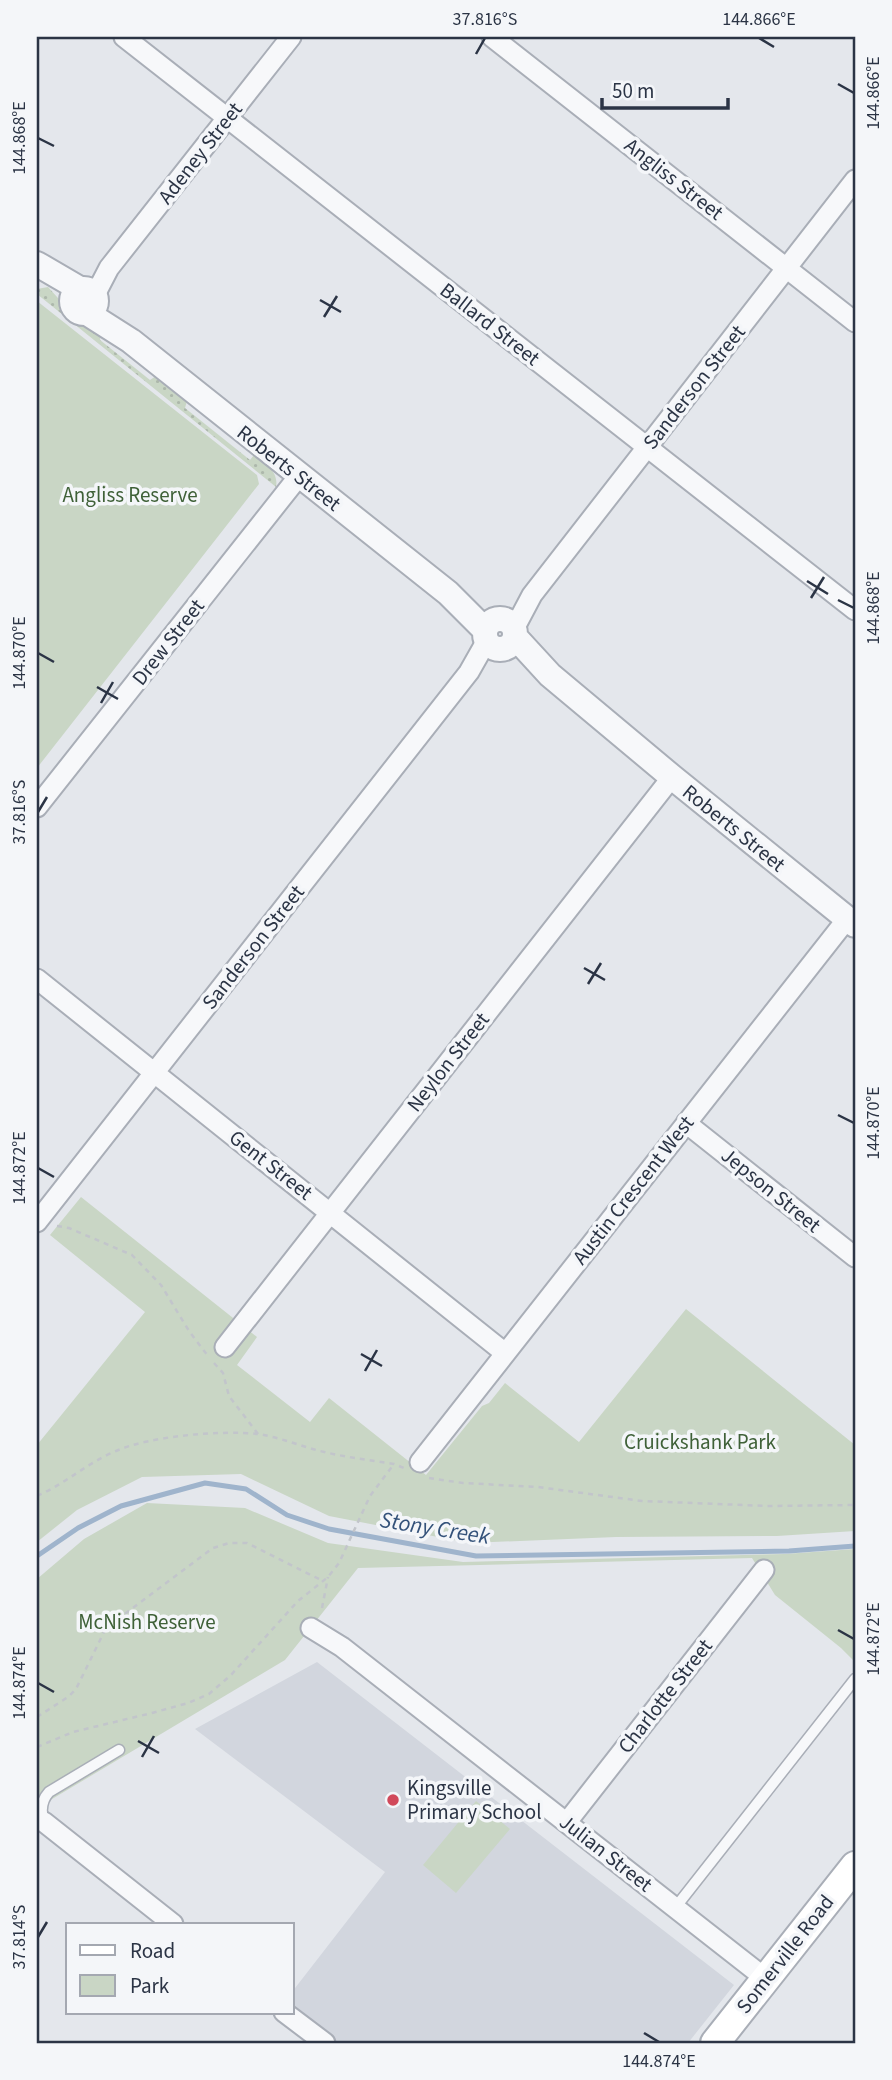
<svg xmlns="http://www.w3.org/2000/svg" width="892" height="2080" viewBox="0 0 892 2080" font-family="'Source Sans 3',sans-serif">
<style>
.built{fill:#d2d6de}
.grass{fill:url(#grass-dots)}
.park{fill:#c9d6c5}
.lines{fill:none;stroke-linecap:round;stroke-linejoin:round}
.stream{stroke:#9fb4cc;stroke-width:5}
.service-casing{stroke:#a9aeb7;stroke-width:13}
.minor-casing{stroke:#a9aeb7;stroke-width:23}
.tertiary-casing{stroke:#a9aeb7;stroke-width:28}
.secondary-casing{stroke:#a9aeb7;stroke-width:32}
.path{stroke:#c2c5cb;stroke-width:2.5;stroke-dasharray:5 5;stroke-linecap:butt}
.service{stroke:#f7f8fa;stroke-width:10}
.minor{stroke:#f7f8fa;stroke-width:19}
.tertiary{stroke:#f7f8fa;stroke-width:24}
.secondary{stroke:#fff;stroke-width:28}
.ticks{fill:none;stroke:#2b3445;stroke-width:2.5}
.poi-dot{fill:#d1495b;stroke:#f4f6f9;stroke-width:2.5}
.labels{text-anchor:middle;dominant-baseline:central;stroke-width:7;stroke-linejoin:round;paint-order:stroke}
.street-label{font-size:21px;fill:#2b3445;stroke:#f4f6f9}
.park-label{font-size:21px;fill:#3f6138;stroke:#f4f6f9}
.poi-label{font-size:21px;fill:#2b3445;stroke:#f4f6f9;text-anchor:start}
.water-label{font-size:23px;font-style:italic;fill:#34527a;stroke:#f4f6f9}
.neatline{fill:none;stroke:#2b3445;stroke-width:2.5}
.ticks-label{font-size:18px;text-anchor:middle;fill:#2b3445}
</style>
<defs>
<pattern id="grass-dots" width="8" height="8" patternUnits="userSpaceOnUse" patternTransform="scale(1.75)"><rect width="8" height="8" fill="#c9d6c5"/><path d="M2 2h.1M6 6h.1" fill="none" stroke="#adb8ab" stroke-width="1.8" stroke-linecap="round"/></pattern>
</defs>
<rect width="100%" height="100%" fill="#e4e7ec"/>
<!-- built -->
<path class="built" d="M317,1662L734,1985L688,2043H332L292,2012V1992L385,1872L195,1729Z"/>
<!-- grass -->
<path class="grass" d="M48,287L76,318L101,331L100,340L150,380L156,376L187,401L185,408L250,460L254,455C265,464 279,471 276,487L37,294V289Z"/>
<!-- park -->
<path class="park" d="M37,301L257,475L259,484L37,768Z
M81,1197L257,1337L237,1365L310,1422L329,1398L426,1475L482,1406L489,1403L505,1383L579,1442L686,1309L855,1445V1531L777,1536L616,1537L469,1543L329,1516L241,1474L142,1477L77,1510L37,1542V1445L145,1312L50,1235Z
M147,1503L245,1508L328,1543L463,1562L785,1554L855,1549V1662L841,1648L775,1595L752,1558L358,1568L285,1660L37,1808V1579L84,1539Z
M476,1801L510,1829L456,1893L423,1865Z"/>
<g class="lines">
<!-- stream -->
<path class="stream" d="M37,1556L78,1528L121,1506L205,1483L246,1489L287,1515L329,1529L476,1556L789,1551L855,1546"/>
<defs>
<path id="service" d="M44,1822C40,1811 41,1801 49,1792L119,1750
M675,1908L855,1679"/>
<path id="minor" d="M124,37L855,610
M492,37L855,322
M95,295L109,268L291,37
M514,629L532,595L855,180
M37,807L299,476
M37,979L505,1353
M686,1123L855,1257
M37,1222L469,672L486,642
M225,1347L672,777
M420,1462L847,919
M311,1628L342,1647L766,1979
M44,1822L173,1924
M567,1822L764,1570
M284,2012L325,2043"/>
<path id="tertiary" d="M37,264L80,289
M72 301a12 12 0 1 1 24 0a12 12 0 1 1-24 0Z
M87,313L131,341L448,593L485,630
M485 634a15 15 0 1 1 30 0a15 15 0 1 1-30 0Z
M515,637L550,675L672,777L855,925"/>
<path id="secondary" d="M715,2043L855,1866"/>
</defs>
<!-- service casing -->
<use href="#service" class="service-casing"/>
<!-- minor casing -->
<use href="#minor" class="minor-casing"/>
<!-- tertiary casing -->
<use href="#tertiary" class="tertiary-casing"/>
<!-- secondary casing -->
<use href="#secondary" class="secondary-casing"/>
<!-- path -->
<path class="path" d="M57,1226L69,1228L132,1255L161,1285L189,1331L208,1356
M214,1363L223,1373L229,1396L258,1434
M429,1478L463,1483L538,1487L642,1501L767,1506L855,1505
M37,1496C65,1484 87,1463 116,1451C150,1436 220,1430 258,1434C279,1437 300,1446 320,1451C344,1457 369,1460 394,1464L404,1468
M322,1608L328,1577
M37,1717L68,1697L76,1689L106,1628L213,1548L229,1543H247L323,1581
M37,1747L73,1732L152,1713L188,1703L209,1694L231,1675L298,1601L328,1577L339,1563L370,1496L394,1464"/>
<!-- service -->
<use href="#service" class="service"/>
<!-- minor -->
<use href="#minor" class="minor"/>
<!-- tertiary -->
<use href="#tertiary" class="tertiary"/>
<!-- secondary -->
<use href="#secondary" class="secondary"/>
</g>
<!-- ticks -->
<path class="ticks" d="M759,38L774,47M476,54L485,38M838,84L854,93M38,138L54,146M320,300L341,312M324,317L337,296M807,581L828,594M811,598L824,577M838,600L854,608M38,653L54,662M97,687L118,699M101,703L113,682M38,812L47,797M584,968L605,980M588,984L601,963M838,1115L854,1123M38,1168L54,1177M361,1354L382,1366M365,1371L377,1350M838,1630L854,1639M38,1683L54,1692M138,1741L159,1753M142,1757L154,1736M38,1937L47,1922M644,2033L659,2042"/>
<!-- markers -->
<circle class="poi-dot" cx="393" cy="1800" r="7"/>
<g class="labels">
<!-- street labels -->
<g class="street-label">
<text transform="translate(200 153) rotate(-52)">Adeney Street</text>
<text transform="translate(674 179) rotate(38)">Angliss Street</text>
<text transform="translate(490 324) rotate(38)">Ballard Street</text>
<text transform="translate(694 387) rotate(-52)">Sanderson Street</text>
<text transform="translate(289 468) rotate(38)">Roberts Street</text>
<text transform="translate(168 642) rotate(-52)">Drew Street</text>
<text transform="translate(734 828) rotate(39)">Roberts Street</text>
<text transform="translate(253 947) rotate(-52)">Sanderson Street</text>
<text transform="translate(448 1062) rotate(-52)">Neylon Street</text>
<text transform="translate(271 1165) rotate(38)">Gent Street</text>
<text transform="translate(633 1190) rotate(-52)">Austin Crescent West</text>
<text transform="translate(771 1190) rotate(39)">Jepson Street</text>
<text transform="translate(665 1696) rotate(-52)">Charlotte Street</text>
<text transform="translate(606 1853) rotate(38)">Julian Street</text>
<text transform="translate(785 1954) rotate(-52)">Somerville Road</text>
</g>
<!-- park labels -->
<g class="park-label">
<text x="130" y="495">Angliss Reserve</text>
<text x="700" y="1442">Cruickshank Park</text>
<text x="147" y="1622">McNish Reserve</text>
</g>
<!-- poi labels -->
<g class="poi-label">
<text x="407" y="1788">Kingsville<tspan x="407" dy="24">Primary School</tspan></text>
</g>
<!-- water labels -->
<g class="water-label">
<text transform="translate(435 1528) rotate(9)">Stony Creek</text>
</g>
</g>
<!-- border -->
<rect width="892" height="2080" fill="none" stroke="#f4f6f9" stroke-width="77"/>
<!-- legend -->
<rect x="66" y="1923" width="228" height="91" fill="#f4f6f9" stroke="#a4a8b1" stroke-width="2"/>
<rect x="80" y="1945" width="35" height="10" fill="#ffffff" stroke="#a4a8b1" stroke-width="2"/>
<text x="130" y="1958" font-size="21" fill="#2b3445">Road</text>
<rect x="80" y="1975" width="35" height="21" fill="#c9d6c5" stroke="#a4a8b1" stroke-width="2"/>
<text x="130" y="1993" font-size="21" fill="#2b3445">Park</text>
<!-- scale -->
<path d="M602 98v10h126v-10" fill="none" stroke="#2b3445" stroke-width="3.5"/>
<text x="612" y="98" font-size="21" fill="#2b3445" stroke="#f4f6f9" stroke-width="5" paint-order="stroke">50 m</text>
<rect x="38" y="38" width="816" height="2004" class="neatline"/>
<g class="ticks-label">
<text x="485" y="25">37.816°S</text>
<text x="759" y="25">144.866°E</text>
<text transform="translate(873 93) rotate(-90)" y="6">144.866°E</text>
<text transform="translate(19 138) rotate(-90)" y="6">144.868°E</text>
<text transform="translate(873 608) rotate(-90)" y="6">144.868°E</text>
<text transform="translate(19 653) rotate(-90)" y="6">144.870°E</text>
<text transform="translate(19 812) rotate(-90)" y="6">37.816°S</text>
<text transform="translate(873 1123) rotate(-90)" y="6">144.870°E</text>
<text transform="translate(19 1168) rotate(-90)" y="6">144.872°E</text>
<text transform="translate(873 1639) rotate(-90)" y="6">144.872°E</text>
<text transform="translate(19 1683) rotate(-90)" y="6">144.874°E</text>
<text transform="translate(19 1937) rotate(-90)" y="6">37.814°S</text>
<text x="659" y="2067">144.874°E</text>
</g>
</svg>
